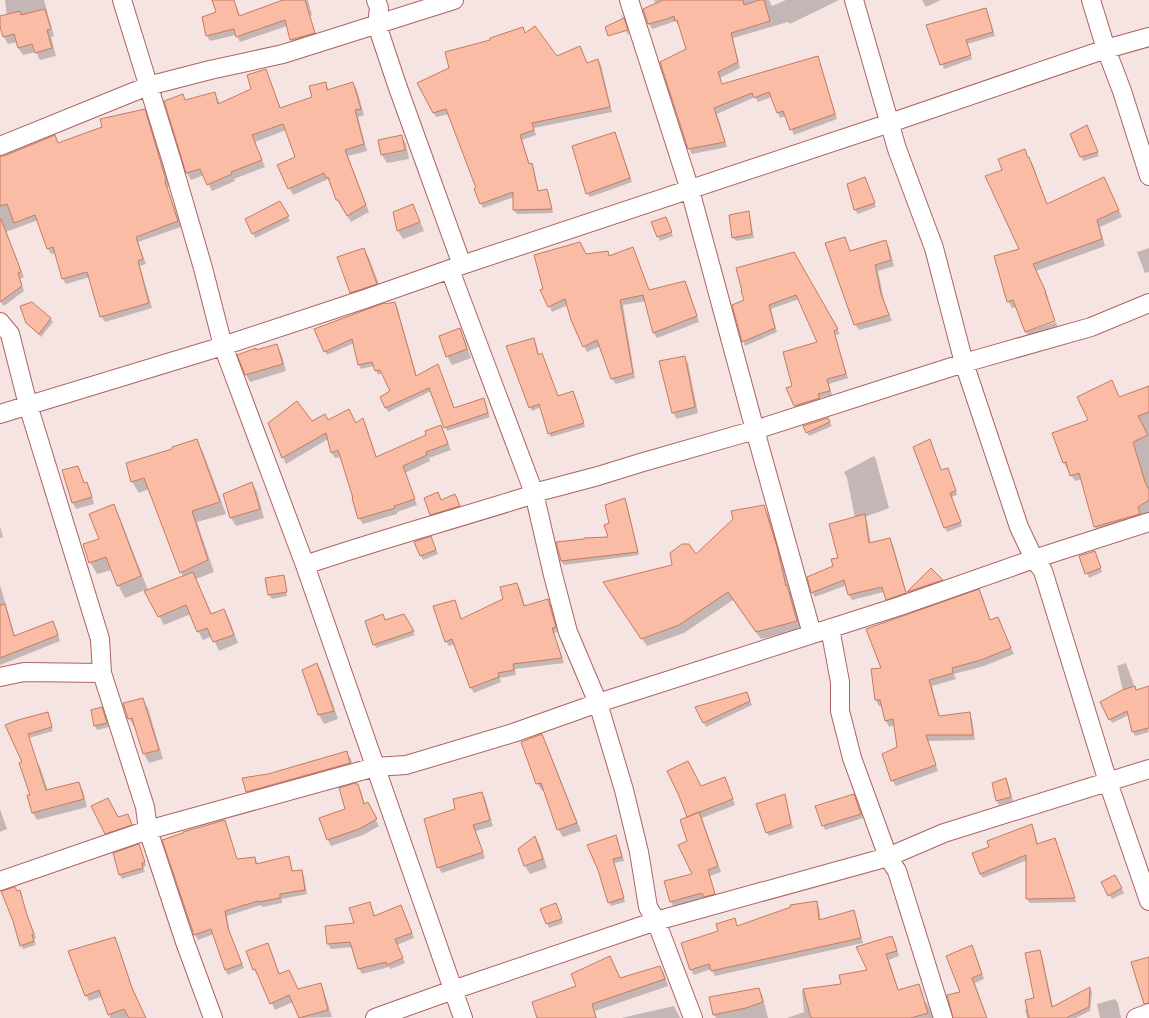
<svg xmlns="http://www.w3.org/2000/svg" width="1149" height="1018" viewBox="0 0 1149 1018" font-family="'Fira Sans',sans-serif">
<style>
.shadow{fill:#0003}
.building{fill:#fabca5;stroke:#c47c61}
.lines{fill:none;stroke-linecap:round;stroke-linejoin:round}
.minor-casing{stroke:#ad6260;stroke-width:20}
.minor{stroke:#fff;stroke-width:18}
</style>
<rect width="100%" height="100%" fill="#f6e4e3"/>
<!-- shadow -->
<path class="shadow" d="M5,0H44L54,36L51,37L56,56L40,60L36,52L23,55L18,48L17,42L8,44L4,37L0,23V17L7,16Z
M213,0H234L240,16L285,0H308L312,15L310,16L317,38L294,45L291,40L287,26L240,42L236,35L210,41L207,36L203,18L218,13Z
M654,0H769L772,6L786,0H839L790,24L788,22L733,38L740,68L720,78L722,85L818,57L820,62L837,119L794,135L786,116L780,118L772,97L758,102L755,97L717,114L727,147L692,154L689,149L661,63L687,50L679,26L676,21L652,29L649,24L644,8L656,5Z
M922,0H941L926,7Z
M986,9L988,13L995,36L967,44L972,59L944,69L928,26Z
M621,14L624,18L629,34L628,35L626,31Z
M522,28L526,34L556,57L587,64L598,61L601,65L612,112L534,128L536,135L522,140L530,165L531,164L534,169L539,192L547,190L549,195L553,213L517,214L514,210V197L483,208L481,203L478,189L449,114L436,117L433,112L451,68L492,40Z
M266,70L269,77L281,109L313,97L325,83L329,90L353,83L357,90L364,115L358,117L367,151L348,156L369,212L351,222L337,200L328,179L293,195L278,165L296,157L286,130L255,142L265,167L234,179L235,181L212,191L204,175L191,180L187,173L165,101H185L215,93L220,104L253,90Z
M144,110L147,116L169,186L167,187L181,227L138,242L146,264L140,266L152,308L105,322L101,316L90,277L66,284L63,279L56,253L51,254L48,249L38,220L6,232L24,277L20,279L24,291L4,306L0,301V157L18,158L103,128Z
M1089,130L1099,156L1083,161L1072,135Z
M615,133L617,137L632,182L590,197L587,193Z
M401,136L406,144L409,159L387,163L382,155Z
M1024,150L1033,165L1047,204L1107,185L1122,217L1100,227L1105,246L1036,271L1049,299H1048L1055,320L1025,330L1016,307L1012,308L1008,301L1020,250L1004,170Z
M867,183L876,207L858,214L855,210L848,185Z
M279,202L290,221L255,238L246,220Z
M412,206L417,214L424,231L403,239L398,231Z
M748,213L750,217L754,238L736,241L733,237Z
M666,218L673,236L660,241L653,223Z
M844,238L851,252L885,241L889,247L894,266L878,271L884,300L892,321L859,330L855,324Z
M633,248L636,254L649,291L684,282L688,288L699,322L657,338L653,332L646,301L623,305L635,378L616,384L612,379L601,346L587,352L584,346L568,305L552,312L542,290L586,255L608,252L610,257Z
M1149,248V272L1145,273L1137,252Z
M364,249L369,258L382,292L356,301L351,292Z
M793,253L840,334L835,335L848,378L829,384L832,395L819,398L821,403L798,410L787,389L793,387L818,343L799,299L771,309L777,332L745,346L743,341L746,301Z
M395,303L397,307L417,377L454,409L483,399L485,403L490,417L447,431L431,391L388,412L381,398L391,392L382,373L378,375L374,366L361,369L359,365L354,343L327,355L325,351Z
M50,318L53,322L41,337L29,325L26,321Z
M1056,322L1058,328L1030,338L1026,332Z
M459,330L464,338L471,358L452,365L447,356Z
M533,339L536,343L539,355L544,359L558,397L575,396L585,427L551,437L549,433L541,407L532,411L530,407Z
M277,345L281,353L286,371L250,382L246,375L256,351Z
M684,357L688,363L698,413L677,419L673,413L660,361Z
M1112,381L1119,398L1149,387V518L1098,533L1095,527L1082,479L1075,481L1071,475L1069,468L1067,469L1064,463Z
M363,419L366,425L377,458L427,436L441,426L444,432L451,450L429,458L430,461L405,473L417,505L397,512V514L363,524L359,518L355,498L341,457L335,458L331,452L328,439L286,464L283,458L269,423H312L328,421L356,424Z
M828,419L832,426L809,436L807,432Z
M197,441L203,452L226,514L197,522L214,572L196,579L212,615L224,610L229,619L238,643L219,651L212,636L203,640L198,631L191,614L164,625L145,590L125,598L118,585L112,570L97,574L90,562L100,540L113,505L120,518L148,590L183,577L149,489L139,493L132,482L127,464L174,450Z
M914,447L941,471L950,473L957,495L952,497L962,526L947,532Z
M874,456L876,460L889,508L865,517L867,521L871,544L890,539L893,545L908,598L889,604L884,592L852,600L849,595L847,585L815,597L812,592L835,567L855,518L847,478L844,472Z
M77,467L85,484L87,483L90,489L94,504L76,509L73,503L63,470Z
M252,483L257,492L264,518L236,526L231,518Z
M440,498L442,501L457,500L461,510L433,518L431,514Z
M625,500L627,504L639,555L564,565L561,561L609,538L610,524Z
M763,506L768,514L781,556L788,588L791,594L801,629L761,639L733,600L684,633L647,646L609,590L673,566L695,555Z
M0,526L3,537L0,538Z
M415,542H433L438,554L423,560Z
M1096,556L1102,572L1089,578L1080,557Z
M931,569L942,580L944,584L911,596L909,592Z
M284,576L285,579H284L287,596L272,599L269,595Z
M517,584L520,589L525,606L548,600L551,605L558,632L554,633L564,663L515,669L516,675L500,678L501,682L474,693L471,688L455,644L449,646L446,641L454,601L457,607L461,620L504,599Z
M0,585L15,636L56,628L60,641L0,665Z
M979,590L982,596L991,621L998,618L1014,654L984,666L954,674L956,679L932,686L940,717L969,713L972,719L975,740L928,741L938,771L896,786L892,780L898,747L895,725L889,727L886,721L882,706H879L876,700L882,669Z
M404,616L415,635L376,648L374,644Z
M1126,663L1142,707L1149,732L1135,736L1133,732L1129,715L1112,723L1110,719L1123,691L1117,666Z
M317,664L322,673L338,719L324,724L319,715L304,670Z
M747,693L752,705L706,727L697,708Z
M142,699L148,708L163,759L149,763L144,754L136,727H134L129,718Z
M101,708L109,727L97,730L95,726Z
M47,713L49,717L53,731L29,738L30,741L16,746Z
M541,735L546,743L581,831L563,837L558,829L544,790L542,791L537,783Z
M346,752L351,759L354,771L251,799L247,792L268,775Z
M35,759L40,767L48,791L79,783L83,791L87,807L37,820L33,813L31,795Z
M725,779L728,785L735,805L702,818L721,872L710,876L717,900L674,908L671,902L694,874L688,841V816L701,787Z
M1006,779L1008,783L1013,801L999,805L997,801Z
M358,785L361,791L365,805L367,804L379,826L363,835L331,846L328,840L320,818L346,810Z
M482,793L485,798L493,826L476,831L485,858L442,873L438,867L457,810Z
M784,795L786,799L793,828L769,836L767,832Z
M856,799L863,818L825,830L816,807Z
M0,809L7,829L0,832Z
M130,819L133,829L108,837L106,833Z
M224,821L227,826L237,860L255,858L258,864L288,858L291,862L293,872L301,871L304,876L307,894L282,899V903L262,907L261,905L227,916L230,934L244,968L228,975L225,970L214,934L198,940L195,935L164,841Z
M1032,825L1034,829L1038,845L1055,839L1057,843L1076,902L1030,903L1027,899V860L983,878L980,874L973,854L990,848Z
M616,836L618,840L624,861L614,863L625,902L611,906L609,902L599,870Z
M535,838L540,846L547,868L530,874L525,866L520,849Z
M140,850L146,866L143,867L145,872L122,879L120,875Z
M1115,876L1124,893L1112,899L1102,882Z
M19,891L21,895L29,920L36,938L34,939L36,945L23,949L21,945L17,892Z
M816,902L819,907L821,921L853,911L856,916L863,943L715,976L711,969L694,975L691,970L682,944L719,931L734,920L738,927Z
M369,903L375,916L401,906L404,912L414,938L397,945L405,963L391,969L389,967L362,974L359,969L353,947L331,949L328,944L356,924Z
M558,908L563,923L549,928L541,909Z
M892,937L895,942L899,956L889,960L899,991L919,985L922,991L925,1002H926L929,1008L933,1018H787L804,1012L802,991L842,985L869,971Z
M114,939L118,945L135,995L146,1018H110L103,996L89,1001L86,995Z
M267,944L271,951L280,975L298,990L320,984L324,991L332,1017L300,1018L293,1002L275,1010L259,976H258L254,969Z
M972,947L975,952L984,979L975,983L987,1018H954L962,992Z
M1039,951L1042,955L1053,1007L1090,988L1092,992L1090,1011L1076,1018H1027L1025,1009H1027L1035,999Z
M660,967L664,973L668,986L595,1011L597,1018H560L620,979Z
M758,989L762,994L768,1018H716L714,1015Z
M1115,999L1118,1003L1121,1018H1100L1097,1004Z
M674,1006L680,1018H621Z"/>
<!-- building -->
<path class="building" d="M212,0H234L239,16L283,0H305L315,33L290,40L285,20L236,37L234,29L206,36L202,17L216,12Z
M663,0H743L744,5L760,0H764L770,21L731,33L738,62L718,72L722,84L818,56L835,114L790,130L783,111L777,113L769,92L754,98L752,93L714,108L725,142L688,149L660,62L686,49L677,20L675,21L674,16L667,19L648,24L643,9Z
M986,8L993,32L966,40L971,55L940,65L926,25Z
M45,9L51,29L47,30L52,48L35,53L32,44L18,48L14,34L3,37L0,27V16L20,11L21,15Z
M624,18L628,30L608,36L605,27Z
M535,26L557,56L580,46L587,63L598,59L610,107L532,123L534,130L520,135L529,164L532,163L538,191L547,189L552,209L513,210V192L480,204L474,189L476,188L446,109L433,113L417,83L449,68L445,52L490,40V38L523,27L525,33Z
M266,69L280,108L312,97L309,86L326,82L327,90L353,82L361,109L355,110L364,144L345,150L366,205L347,216L338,200H336L328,177L326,178L324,173L288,189L277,165L295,157L283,124L252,135L262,160L231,172L232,174L207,185L200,169L186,173L164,101L183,94L185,100L215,92L218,104L251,89L247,75Z
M145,109L166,180L165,181L178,221L136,237L143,259L138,261L149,303L100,317L87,272L62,279L53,247L47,249L35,215L14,223L7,204L0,206V156H4L55,135L58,143L102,127L100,119Z
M1087,125L1098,152L1080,157L1070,134Z
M615,132L630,178L586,194L572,146Z
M402,135L405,150L381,155L378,140Z
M1025,149L1028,158L1029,157L1047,204L1104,177L1119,210L1097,220L1102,239L1033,264L1046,292H1045L1055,321L1025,332L1013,300L1007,302L994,256L1019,249L985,176L1002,170L998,159Z
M865,177L875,203L854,210L847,184Z
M280,201L289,216L252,234L245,219Z
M413,204L420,222L397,231L393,212Z
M749,211L752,234L732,238L729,215Z
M666,217L672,232L657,237L651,222Z
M0,219H1L18,263L21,272L18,273L22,286L0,302Z
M845,237L850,251L886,240L891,260L875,265L881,294L889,315L854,325L825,243Z
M580,242L586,254L608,251L609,256L633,247L649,290L685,281L697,316L653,333L643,295L620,300L633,373L611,379L597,340L583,347L571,320L565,299L548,307L540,290L543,289L534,255Z
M364,248L377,284L350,293L337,257Z
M794,252L838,329L834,331L846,374L827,379L830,391L818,394L820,398L794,406L786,388L792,386L783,352L817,342L796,295L769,305L775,328L742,342L732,305L744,300L741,291H742L736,268Z
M32,302L51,318L39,334L26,323L20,306Z
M395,302L416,376L438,364L454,408L484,398L488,413L444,428L429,388L385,408L380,397L390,391L380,370L375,371L372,362L358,365L352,339L324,352L314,329L384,303L385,304Z
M460,328L467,349L446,357L439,336Z
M534,338L538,355L542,353L558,396L573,391L584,423L548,434L539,404L529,408L506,346Z
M277,344L283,364L245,375L237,355L256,348V350Z
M685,356L695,407L672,413L659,361Z
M1112,380L1119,397L1149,386V412L1138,416L1148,435L1133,442L1145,482L1149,489V500L1138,507L1140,514L1094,527L1079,473L1070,476L1066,462L1063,463L1052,433L1088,420L1077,397Z
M297,401L312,421L325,414L328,420L349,409L356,423L363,418L376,457L426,435L425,431L441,425L448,444L426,452L427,455L403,466L415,499L394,506L395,508L358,519L352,498H353L338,450L331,453L326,433L282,458L268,423Z
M828,418L830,422L806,433L803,426Z
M197,439L220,502L192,511L208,560L180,573L144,478L131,482L126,463L172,449V447Z
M930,439L941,470L948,468L956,491L950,493L961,522L944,528L913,447Z
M78,466L84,483L87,482L92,497L72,503L62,470Z
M252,482L260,509L230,518L223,494Z
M438,492L441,500L455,494L460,506L430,515L424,498Z
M625,498L638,552L561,561L556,542L584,539V538L608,537L604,525L609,523L605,505Z
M114,504L141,576L117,586L106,557L89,563L83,544L99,539L89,514Z
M764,505L777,547L786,586L787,585L797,621L756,632L728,592L679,625L641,639L603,582L672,565L670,553L682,544H689L696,554L733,519L731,511Z
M865,514L869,543L890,538L906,593L886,600L882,587L848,595L844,580L811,593L807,577L833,566L831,559L838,558L829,524Z
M431,536L436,550L420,556L414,542Z
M1095,551L1101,568L1085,574L1079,556Z
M931,568L943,580L907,592Z
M193,572L211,614L224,609L234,635L213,642L207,628L197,632L186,605L158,617L144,591Z
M284,575L287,592L268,595L265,578Z
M517,583L524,606L548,599L556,627L552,628L562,658L513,664L514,670L498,673L499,677L470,688L452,639L445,642L433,606L455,600L461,619L503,599L500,587Z
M979,589L990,620L998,617L1011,648L981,660L952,668L953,673L929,680L939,716L970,712L973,735H926L936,765L891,781L882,754L897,747L893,719L885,721L880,700H875L871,669L881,668L866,629Z
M5,604L14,636L53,621L58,635L0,658V605Z
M383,614L385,620L404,614L414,631L373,645L365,621Z
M317,663L334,711L318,715L302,670Z
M1135,686L1136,690L1149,686V728L1132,732L1127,711L1109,720L1100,702L1122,690Z
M747,692L750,701L703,723L695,707Z
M143,698L159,750L143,754L132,718L128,719L123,703Z
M102,707L107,723L94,726L91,710Z
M48,712L52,727L28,734L46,790L79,782L84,799L32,813L27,795H30L19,763L22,762L5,725L18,720Z
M542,734L577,823L557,830L541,783L536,784L521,742Z
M347,751L350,763L246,792L242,778L268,774Z
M688,761L701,786L725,777L733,799L687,817L679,796L667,771Z
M1006,778L1011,797L996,801L992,783Z
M355,783L356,784H358L364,804L368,802L377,819L359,829L327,840L319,818L345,809L339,788Z
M482,792L490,820L473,825L483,852L437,868L424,819L455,809L453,799Z
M785,794L791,824L766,833L756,804Z
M854,794L861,814L822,826L815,806Z
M108,798L118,817L128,814L132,825L105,834L91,806Z
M699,812L718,866L708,870L715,894L704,897L702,893L670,902L664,881L692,874L678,845L687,841L680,820Z
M225,820L237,859L255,857L256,864L289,856L292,871L302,870L305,890L280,894V898L258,902V901L225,911L228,928L242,964L225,970L211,929L194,935L162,840L183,833V832Z
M1032,824L1037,844L1055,838L1075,898L1026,899V855L980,874L972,853L989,847L987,841Z
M616,835L622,857L613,859L624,898L608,903L598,870L587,845Z
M535,836L543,859L524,866L518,849Z
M139,844L145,862L142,863L143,868L119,875L113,853Z
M1115,875L1122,888L1108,896L1101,882Z
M15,887L17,891L20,890L27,915L34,934L32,935L34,941L20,946L13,921L1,891Z
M817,901L819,920L854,910L861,938L711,971L709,964L690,970L681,943L718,931L716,924L735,918L737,926L791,907L790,905Z
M370,902L374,916L401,905L412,933L395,939L403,958L387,965L386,962L358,969L350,942L327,944L325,926L354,923L349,908Z
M556,903L562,919L546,924L540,909Z
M892,936L897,951L886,954L898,990L919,984L928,1013L911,1018H811L803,989L841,984L839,975L867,970L856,947Z
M115,937L132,988L146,1018H129L124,1009L108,1015L99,990L85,996L68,951Z
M268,943L279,974L289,970L298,989L321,983L328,1010L299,1018L289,995L270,1004L255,969L253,970L246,951Z
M972,945L982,974L972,978L987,1018H953L947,995L960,992L946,956Z
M1040,950L1052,1007L1090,987L1089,1007L1066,1018H1029L1025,1000L1034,998L1025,953Z
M610,956L620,978L660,966L665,979L592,1004L596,1018H537L532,1002L576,986L571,974Z
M1149,957V1003L1144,1004L1131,962Z
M759,988L763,1002L746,1008L713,1015L709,997Z"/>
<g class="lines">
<defs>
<path id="minor" d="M122,0L172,162L203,268L223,346L305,565L463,1018
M376,0L379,8L377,25L397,85L462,265
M629,0L690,190L755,430L812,634
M854,0L897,149L934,248L964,363L1019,527L1034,559L1043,571L1108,782L1149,901
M1091,0L1106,49L1122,91L1149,176
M0,146L148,86L210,70L283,54L454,0
M450,270L534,493L553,575L568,632L598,703L624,790L639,852L648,907L656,921L693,1018
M0,322L10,334L28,405L100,639L102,673L145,807L148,830L185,942L213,1018
M0,414L223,346L365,299L462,265L890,123L1106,49L1149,37
M305,565C378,540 452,520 525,497L534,493L598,476L640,463L755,430L964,363L1091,327L1149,303
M830,628L840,682V711L852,758L888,857L897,871L943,1018
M0,677L24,672L102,673
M0,881L148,830L375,767L406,765L513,733L598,703L900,606L1034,559L1149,522
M375,1018L453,990L656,921L888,857L944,833L1149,769
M1136,1018L1149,1013"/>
</defs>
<!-- minor casing -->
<use href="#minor" class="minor-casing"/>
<!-- minor -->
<use href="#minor" class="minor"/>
</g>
</svg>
